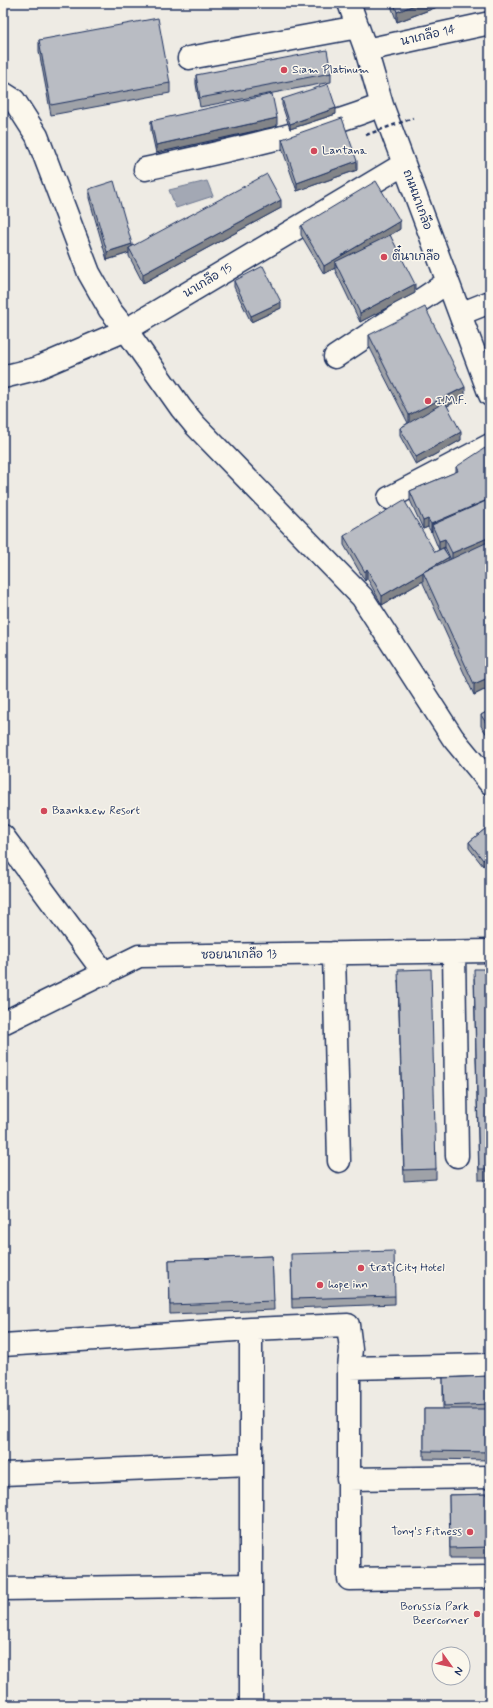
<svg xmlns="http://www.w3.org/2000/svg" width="493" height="1708" viewBox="0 0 493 1708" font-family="Mynerve,'Playpen Sans Thai',sans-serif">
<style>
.water{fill:#a3a8b4;stroke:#6d7892}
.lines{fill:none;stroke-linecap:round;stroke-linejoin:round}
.minor-casing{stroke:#1b2f5e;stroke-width:25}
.minor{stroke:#fbf7ec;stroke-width:22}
.path-bridge{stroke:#1b2f5e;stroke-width:2.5;stroke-dasharray:4 3;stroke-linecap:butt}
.wall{fill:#9fa2a8;stroke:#1b2f5e;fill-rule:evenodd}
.shaded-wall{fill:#828488;stroke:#1b2f5e}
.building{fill:#b9bcc3;stroke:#1b2f5e}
.poi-dot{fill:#d1495b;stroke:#fbf7ec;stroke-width:1.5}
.labels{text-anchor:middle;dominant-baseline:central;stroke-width:3;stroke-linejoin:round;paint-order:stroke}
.street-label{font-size:12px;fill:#1b2f5e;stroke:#fbf7ec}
.poi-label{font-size:12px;fill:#1b2f5e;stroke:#fbf7ec;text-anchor:start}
</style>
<rect width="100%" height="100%" fill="#eeebe4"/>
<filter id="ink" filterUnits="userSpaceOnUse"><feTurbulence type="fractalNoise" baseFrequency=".025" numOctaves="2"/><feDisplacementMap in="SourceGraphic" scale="8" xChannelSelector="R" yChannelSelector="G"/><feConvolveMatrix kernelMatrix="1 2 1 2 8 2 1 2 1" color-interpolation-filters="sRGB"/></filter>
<g filter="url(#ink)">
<!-- water -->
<path class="water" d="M207,181L213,196L176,208L169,190Z"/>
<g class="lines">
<defs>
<path id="minor" d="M349,3L366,50L382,105L490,395
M366,50L490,23
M189,58L358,27
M3,93L14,100L37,136L89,273L110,310L126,330L181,408L195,425L362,597L453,738L490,783
M145,169C225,151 306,135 382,105
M460,314L490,302
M335,357L448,282
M3,377L35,369L126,330L404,164
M389,498L490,445
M3,836L105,974
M454,952L457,1156
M334,953L339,1161
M3,1023L139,956L490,951
M3,1345L251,1329L348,1325L351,1349L349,1368V1579L490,1577
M349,1368L490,1365
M3,1474L251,1464
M348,1479L490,1477
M3,1589L251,1585
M251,1705V1329"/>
</defs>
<!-- minor casing -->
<use href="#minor" class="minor-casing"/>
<!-- minor -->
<use href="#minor" class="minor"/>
<!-- path-bridge -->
<path class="path-bridge" d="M366,135L413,118"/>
</g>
<!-- wall -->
<path class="wall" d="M390,3H437V7L397,22Z
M39,40L170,83V93L51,115L39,51Z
M331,73V82L200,107L196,84V75Z
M282,99L336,114L290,129L282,105Z
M151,121L277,126L156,153L151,130Z
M282,139L357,170L297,191L282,148Z
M89,189L132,246L281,208L143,283L129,256V253L107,260L89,198Z
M301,226L400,229L390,235L415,293L360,322L335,270V268L324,274L301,235Z
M234,281L281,308L251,322L234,287Z
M369,335L465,397L447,406L461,440L416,465L400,436V428L408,423L369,346Z
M490,463V687L474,695L423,583V581L382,605L367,578L365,581L344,545V536L435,552L439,550L432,533V531L431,532L428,527L423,529L410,500V491L456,472V467ZM445,547L451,560H449L444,548Z
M490,710V739L481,726V715Z
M490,825L483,866L469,848V842Z
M490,969V1180H479L474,979Z
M398,980L436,1169V1179L404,1181Z
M272,1256L274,1310L170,1314L169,1260Z
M291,1263L395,1296V1304L292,1308Z
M490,1376V1460L424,1459V1409H443V1378Z
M490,1494V1558H450L449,1495Z"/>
<!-- shaded-wall -->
<path class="shaded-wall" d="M419,3H437V7L397,22V12Z
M336,108V114L290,129V124Z
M277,118V126L156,153V145Z
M357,161V170L297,191V183Z
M281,200V208L143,283V274Z
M400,221V229L337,267L335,262V268L324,274V266Z
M132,244V253L129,248V253L107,260V252Z
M415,284V293L360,322V313Z
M281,302V308L251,322V316Z
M465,387V397L409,425V415Z
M461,432V440L416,465V457Z
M487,500V508L432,525V531L431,532V524Z
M428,519V527L423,529V521Z
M490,537V545L452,562V553Z
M445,539V547L439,550V541Z
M449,557V566L423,572V581L382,605V596Z
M367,569V578L365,581V572Z
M490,677V687L474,695V684Z
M490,855V861L483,866V860Z"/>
<!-- building -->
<path class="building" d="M394,3H419L397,12Z
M158,18L170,83L51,105L39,40Z
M327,50L331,73L200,98L196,75Z
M328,84L336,108L290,124L282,99Z
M272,94L277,118L156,145L151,121Z
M342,118L357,161L297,183L282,139Z
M267,174L281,200L143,274L129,248Z
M114,181L132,244L107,252L89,189Z
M376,181L400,221L324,266L301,226Z
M390,235L415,284L360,313L335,262Z
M263,266L281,302L251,316L234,281Z
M425,307L465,387L409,415L369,335Z
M445,402L461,432L416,457L400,428Z
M485,448L490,463V507L487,500L431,524L428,519L423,521L410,491L458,471L456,467Z
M404,500L435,552L443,548L449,557L382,596L367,569L365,572L344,536Z
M486,501L490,511V537L452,553L445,539L439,541L432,525Z
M490,541V677L474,684L423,572Z
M490,710V729L481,715Z
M490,825V855L483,860L469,842Z
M431,969L436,1169L404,1170L398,970Z
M474,969H490V1169H479Z
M394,1251L395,1296L292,1299L291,1254Z
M272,1256L274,1301L170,1305L169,1260Z
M490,1376V1404L444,1406L443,1378Z
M424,1409H490V1452L424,1451Z
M490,1494V1547L450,1548L449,1495Z"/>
</g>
<!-- markers -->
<g class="poi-dot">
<circle cx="284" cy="70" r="4"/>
<circle cx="314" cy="151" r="4"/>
<circle cx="384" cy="257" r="4"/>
<circle cx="428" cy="401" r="4"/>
<circle cx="44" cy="811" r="4"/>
<circle cx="361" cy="1268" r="4"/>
<circle cx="320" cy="1285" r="4"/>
<circle cx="470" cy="1532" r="4"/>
<circle cx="477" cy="1614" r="4"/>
</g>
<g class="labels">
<!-- street labels -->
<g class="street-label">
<text transform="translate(428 36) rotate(-13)">นาเกลือ 14</text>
<text transform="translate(417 200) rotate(70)">ถนนนาเกลือ</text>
<text transform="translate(208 281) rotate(-31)">นาเกลือ 15</text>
<text transform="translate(239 955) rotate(-1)">ซอยนาเกลือ 13</text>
</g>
<!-- poi labels -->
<g class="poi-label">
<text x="292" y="70">Siam Platinum</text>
<text x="322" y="151">Lantana</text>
<text x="392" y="257">ตี๋นาเกลือ</text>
<text x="436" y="401">I.M.F.</text>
<text x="52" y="811">Baankaew Resort</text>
<text x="369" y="1268">trat City Hotel</text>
<text x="328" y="1285">hope inn</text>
<text x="462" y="1532" text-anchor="end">Tony's Fitness</text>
<text x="469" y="1607" text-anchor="end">Borussia Park<tspan x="469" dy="14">Beercorner</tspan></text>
</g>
</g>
<!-- margin -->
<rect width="493" height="1708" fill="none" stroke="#fbf7ec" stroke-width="16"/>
<rect x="8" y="8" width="477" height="1692" fill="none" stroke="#1b2f5e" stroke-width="1.5" filter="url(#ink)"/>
<!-- north arrow -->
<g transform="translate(451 1666) rotate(123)"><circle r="19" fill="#fbf7ec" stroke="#a1a7b3"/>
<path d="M0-3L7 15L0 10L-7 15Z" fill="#d1495b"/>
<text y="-6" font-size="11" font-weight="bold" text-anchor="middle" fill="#1b2f5e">N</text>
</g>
</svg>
